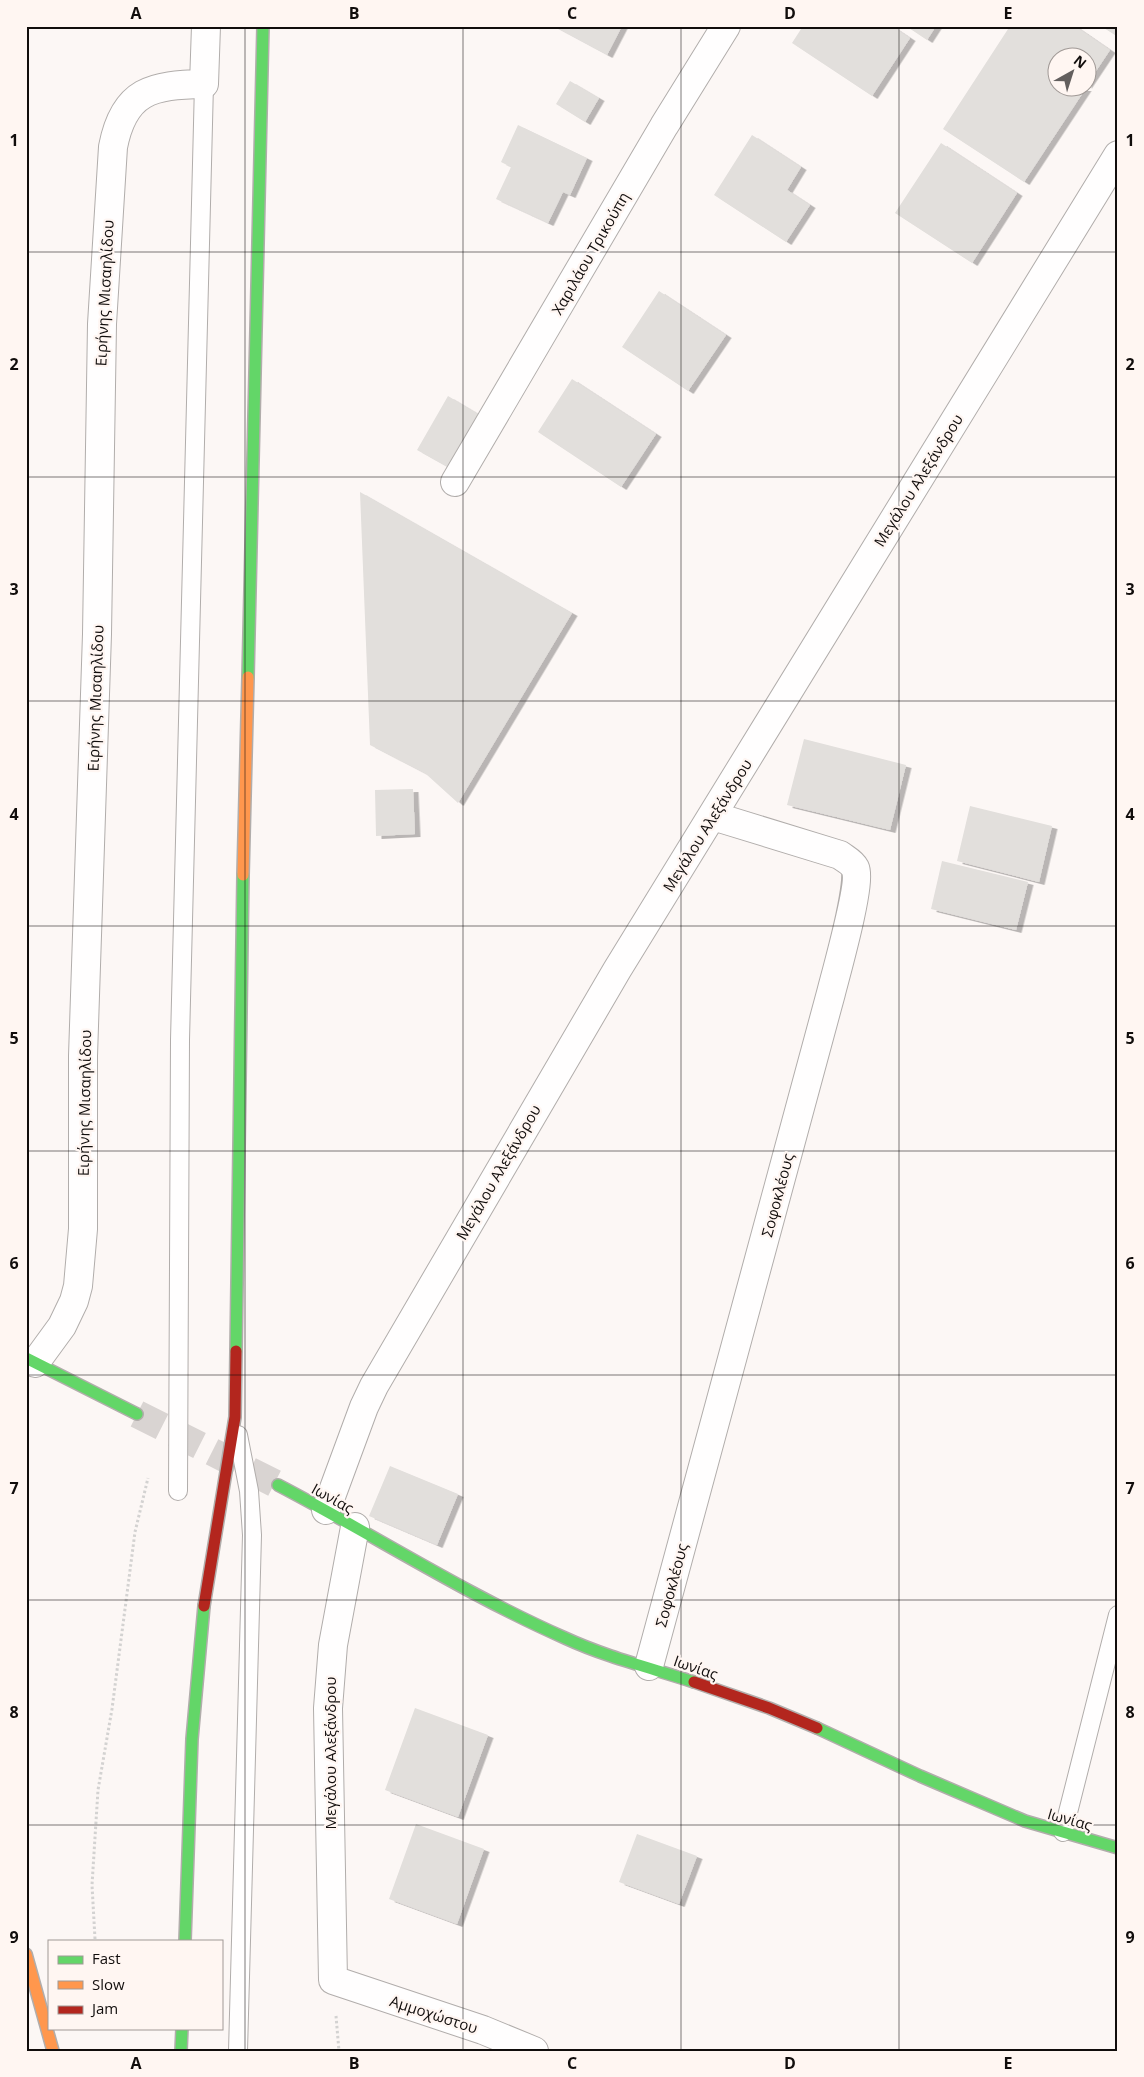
<svg xmlns="http://www.w3.org/2000/svg" width="1144" height="2077" viewBox="0 0 1144 2077" font-family="'Open Sans',sans-serif">
<style>
.building{fill:#e2dfdc;filter:url(#shadow)}
.lines{fill:none;stroke-linecap:round;stroke-linejoin:round}
.secondary-tunnel{stroke:#d9d4d2;stroke-width:28;stroke-dasharray:28 14;stroke-linecap:butt}
.lane-casing{stroke:#b1adab;stroke-width:20}
.street-casing{stroke:#b1adab;stroke-width:30}
.fast-casing{stroke:#b1adab;stroke-width:14}
.slow-casing{stroke:#b1adab;stroke-width:14}
.jam-casing{stroke:#b1adab;stroke-width:14}
.path{stroke:#d3d2d1;stroke-width:3;stroke-dasharray:2.5 2.5;stroke-linecap:butt}
.lane{stroke:#fffefe;stroke-width:18}
.street{stroke:#fffefe;stroke-width:28}
.fast{stroke:#63d668;stroke-width:11}
.slow{stroke:#ff974d;stroke-width:11}
.jam{stroke:#b3261e;stroke-width:11}
.grid{fill:none;stroke:#110d0c;stroke-width:1;stroke-opacity:0.55}
.labels{text-anchor:middle;dominant-baseline:central;stroke-width:4.5;stroke-linejoin:round;paint-order:stroke}
.street-label{font-size:15px;fill:#110d0c;stroke:#fff6f2}
.neatline{fill:none;stroke:#110d0c;stroke-width:2}
.grid-label{font-size:16px;text-anchor:middle;font-weight:bold;fill:#110d0c}
</style>
<defs>
<filter id="shadow"><feDropShadow dx="5.5" dy="3" stdDeviation="0" flood-color="#0004"/></filter>
</defs>
<rect width="100%" height="100%" fill="#fcf7f5"/>
<!-- building -->
<path class="building" d="M553,26H622L607,55Z
M803,26H892L910,38L872,96L792,43Z
M906,26H936L927,40Z
M1010,26H1075L1110,50L1086,86V58H1056V88H1086L1024,182L943,129Z
M1101,26H1118V37Z
M570,81L599,98L585,122L556,104Z
M518,125L587,158L570,195L563,192L548,223L496,199L511,167L501,162Z
M752,135L801,167L787,190L810,205L786,242L714,195Z
M941,143L1017,193L972,263L895,213Z
M659,291L726,335L688,391L622,347Z
M572,379L656,434L621,487L538,432Z
M448,396L480,415L451,469L417,450Z
M360,492L572,613L458,803L426,774L370,745Z
M804,739L906,765L890,830L787,805Z
M413,789L415,834L376,836L375,790Z
M970,806L1052,826L1039,882L957,861Z
M942,861L1028,882L1016,930L931,909Z
M390,1466L458,1494L437,1545L369,1516Z
M415,1708L488,1735L458,1817L385,1790Z
M416,1824L484,1849L457,1924L389,1899Z
M637,1834L697,1856L679,1904L619,1882Z"/>
<g class="lines">
<!-- secondary-tunnel -->
<path class="secondary-tunnel" d="M137,1414L278,1485"/>
<defs>
<path id="lane" d="M178,1491L180,1040L204,84
M1063,1832L1118,1615
M238,2051L252,1535L249,1491L238,1435"/>
<path id="street" d="M455,482L664,126L726,26
M35,1363L62,1326L74,1301L78,1286L83,1229V1056L97,634L102,324L113,147C124,90 152,85 204,84L206,26
M326,1510L364,1407L374,1386L617,970L1118,155
M355,1527L333,1645L328,1708L333,1980L483,2030L534,2051
M649,1666L831,993C836,973 862,882 855,868C852,862 845,859 840,855L713,816"/>
<path id="fast" d="M248,677L263,26
M236,1351L243,875
M26,1358L137,1414
M278,1485C374,1535 465,1594 565,1638C606,1657 651,1668 694,1682
M817,1728L920,1776L1025,1821L1118,1848
M185,1941L192,1739L204,1606
M181,2051L182,2028"/>
<path id="slow" d="M243,875L248,677
M26,1954L53,2051"/>
<path id="jam" d="M204,1606L235,1417L236,1351
M694,1682L769,1708L817,1728"/>
</defs>
<!-- lane casing -->
<use href="#lane" class="lane-casing"/>
<!-- street casing -->
<use href="#street" class="street-casing"/>
<!-- fast casing -->
<use href="#fast" class="fast-casing"/>
<!-- slow casing -->
<use href="#slow" class="slow-casing"/>
<!-- jam casing -->
<use href="#jam" class="jam-casing"/>
<!-- path -->
<path class="path" d="M95,1939L92,1885L98,1790L112,1709L135,1532L148,1478
M336,2016L339,2051"/>
<!-- lane -->
<use href="#lane" class="lane"/>
<!-- street -->
<use href="#street" class="street"/>
<!-- fast -->
<use href="#fast" class="fast"/>
<!-- slow -->
<use href="#slow" class="slow"/>
<!-- jam -->
<use href="#jam" class="jam"/>
</g>
<!-- grid -->
<path class="grid" d="M245,26V2051M463,26V2051M681,26V2051M899,26V2051M26,252H1118M26,477H1118M26,701H1118M26,926H1118M26,1151H1118M26,1375H1118M26,1600H1118M26,1825H1118"/>
<g class="labels">
<!-- street labels -->
<g class="street-label">
<text transform="translate(590 253) rotate(-60)">Χαριλάου Τρικούπη</text>
<text transform="translate(104 293) rotate(-87)">Ειρήνης Μισαηλίδου</text>
<text transform="translate(918 480) rotate(-58)">Μεγάλου Αλεξάνδρου</text>
<text transform="translate(95 698) rotate(-88)">Ειρήνης Μισαηλίδου</text>
<text transform="translate(707 825) rotate(-58)">Μεγάλου Αλεξάνδρου</text>
<text transform="translate(84 1103) rotate(-89)">Ειρήνης Μισαηλίδου</text>
<text transform="translate(498 1172) rotate(-60)">Μεγάλου Αλεξάνδρου</text>
<text transform="translate(777 1195) rotate(-75)">Σοφοκλέους</text>
<text transform="translate(333 1498) rotate(29)">Ιωνίας</text>
<text transform="translate(671 1585) rotate(-75)">Σοφοκλέους</text>
<text transform="translate(696 1667) rotate(19)">Ιωνίας</text>
<text transform="translate(330 1753) rotate(-90)">Μεγάλου Αλεξάνδρου</text>
<text transform="translate(1070 1819) rotate(16)">Ιωνίας</text>
<text transform="translate(434 2014) rotate(18)">Αμμοχώστου</text>
</g>
</g>
<!-- border -->
<rect width="1144" height="2077" fill="none" stroke="#fff6f2" stroke-width="55"/>
<!-- legend -->
<rect x="48" y="1940" width="175" height="90" fill="#fff6f2" stroke="#a09996"/>
<rect x="58" y="1956" width="25" height="8" fill="#63d668" stroke="#a09996"/>
<text x="92" y="1964" font-size="15" fill="#110d0c">Fast</text>
<rect x="58" y="1981" width="25" height="8" fill="#ff974d" stroke="#a09996"/>
<text x="92" y="1990" font-size="15" fill="#110d0c">Slow</text>
<rect x="58" y="2006" width="25" height="8" fill="#b3261e" stroke="#a09996"/>
<text x="92" y="2014" font-size="15" fill="#110d0c">Jam</text>
<!-- north arrow -->
<g transform="translate(1072 72) rotate(39)"><circle r="24" fill="#fff6f2" stroke="#a09996"/>
<path d="M0-4L9 19L0 12L-9 19Z" fill="#635f5e"/>
<text y="-8" font-size="14" font-weight="bold" text-anchor="middle" fill="#110d0c">N</text>
</g>
<rect x="28" y="28" width="1088" height="2022" class="neatline"/>
<g class="grid-label">
<text x="136" y="19">A</text>
<text x="354" y="19">B</text>
<text x="572" y="19">C</text>
<text x="790" y="19">D</text>
<text x="1008" y="19">E</text>
<text x="14" y="146">1</text>
<text x="1130" y="146">1</text>
<text x="14" y="370">2</text>
<text x="1130" y="370">2</text>
<text x="14" y="595">3</text>
<text x="1130" y="595">3</text>
<text x="14" y="820">4</text>
<text x="1130" y="820">4</text>
<text x="14" y="1044">5</text>
<text x="1130" y="1044">5</text>
<text x="14" y="1269">6</text>
<text x="1130" y="1269">6</text>
<text x="14" y="1494">7</text>
<text x="1130" y="1494">7</text>
<text x="14" y="1718">8</text>
<text x="1130" y="1718">8</text>
<text x="14" y="1943">9</text>
<text x="1130" y="1943">9</text>
<text x="136" y="2069">A</text>
<text x="354" y="2069">B</text>
<text x="572" y="2069">C</text>
<text x="790" y="2069">D</text>
<text x="1008" y="2069">E</text>
</g>
</svg>
